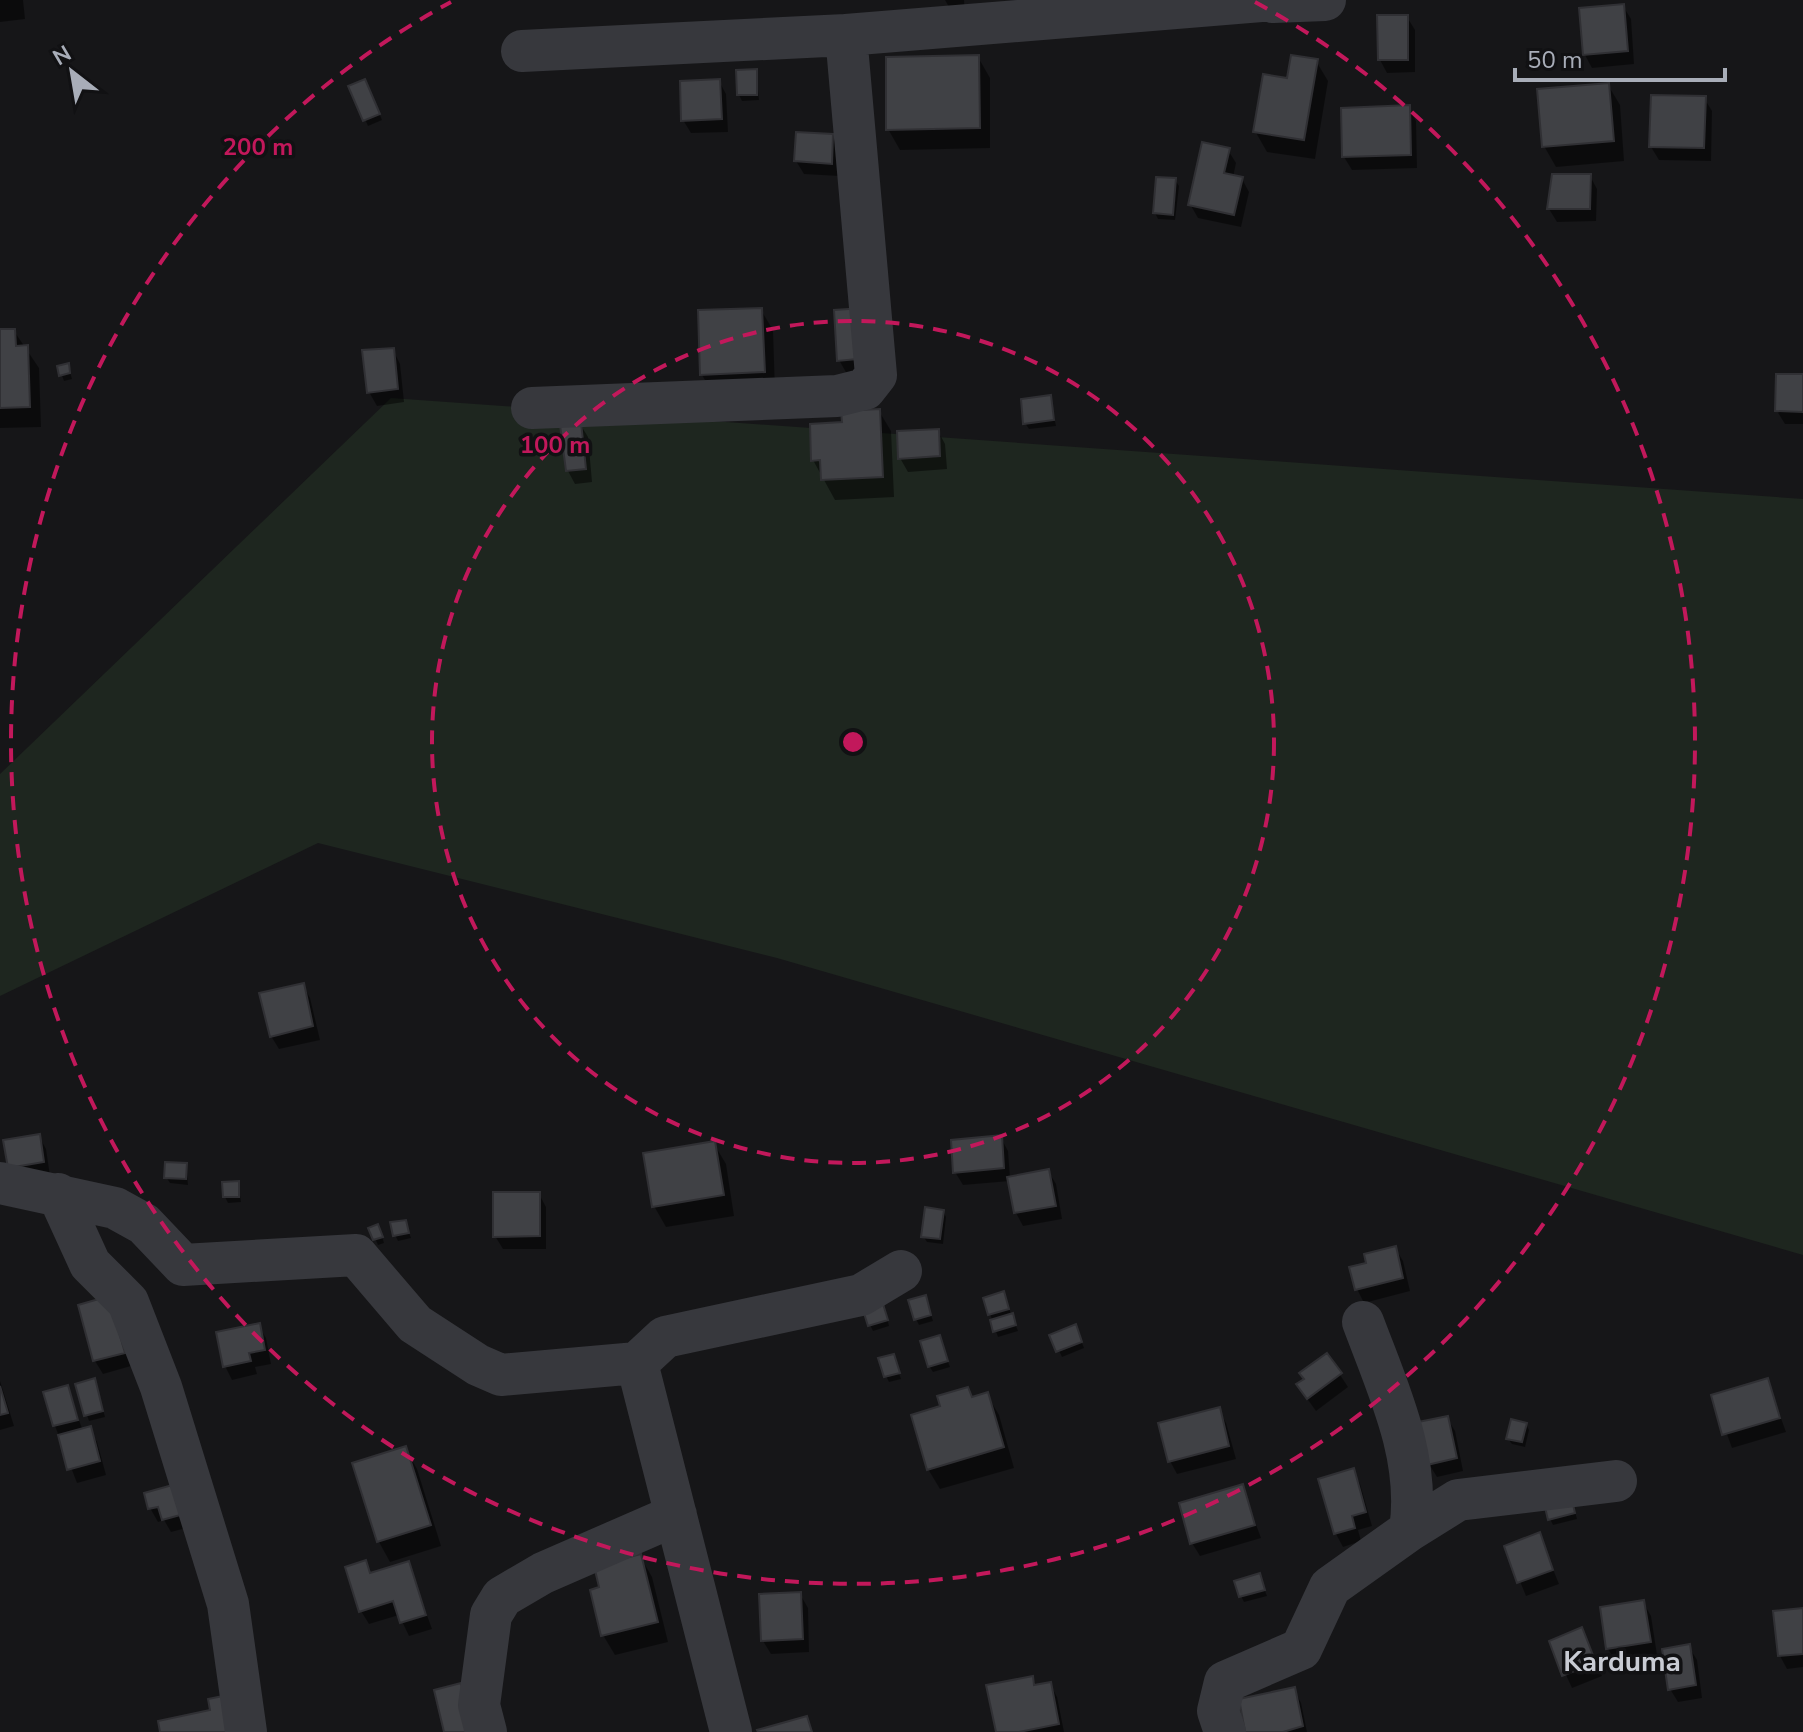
<svg xmlns="http://www.w3.org/2000/svg" width="1803" height="1732" viewBox="0 0 1803 1732" font-family="'Nunito Sans',sans-serif">
<style>
.green{fill:#1e261f}
.shadow{fill:#0007}
.building{fill:#404145;stroke:#303034;stroke-width:2}
.lines{fill:none;stroke-linecap:round;stroke-linejoin:round}
.minor{stroke:#37383d;stroke-width:42}
.ring{fill:none;stroke:#c2185b;stroke-width:4;stroke-dasharray:14 10}
.labels{text-anchor:middle;dominant-baseline:central;stroke-width:7;stroke-linejoin:round;paint-order:stroke}
.neighbourhood-label{font-size:28px;font-weight:bold;fill:#c9ccd4;stroke:#111113}
.centre{fill:#c2185b;stroke:#111113;stroke-width:4}
.ring-label{font-size:24px;text-anchor:middle;font-weight:bold;fill:#c2185b;stroke:#111113;stroke-width:7;stroke-linejoin:round;paint-order:stroke}
</style>
<rect width="100%" height="100%" fill="#161618"/>
<!-- green -->
<path class="green" d="M391,398L1803,499V1255L777,958L318,843L0,996V774Z"/>
<!-- shadow -->
<path class="shadow" d="M0,0H23L25,19L0,22Z
M945,0H964L965,14H953Z
M1623,6L1631,19L1634,64L1592,68L1585,55Z
M1407,17L1415,30V72L1387,73L1380,60Z
M978,57L990,78V148L900,150L888,129Z
M1316,61L1328,81L1315,159L1267,152L1255,131L1289,81Z
M756,71L759,100L742,101L739,95Z
M719,81L726,94L728,132L691,133L683,120Z
M1608,85L1620,105L1624,161L1556,167L1544,146Z
M351,87H368L382,120L368,126Z
M1704,98L1712,111L1711,161L1659,160L1651,147Z
M1409,108L1416,121L1417,168L1352,170L1344,157Z
M832,136L840,149L839,176L804,174L796,161Z
M1228,150L1236,163L1233,177L1242,179L1249,192L1241,227L1198,218L1190,204Z
M1590,176L1597,189L1596,221L1557,222L1549,209Z
M1175,180L1179,186L1175,220L1158,219L1155,213Z
M761,310L773,330L775,392L714,395L702,375Z
M836,312L875,371L847,374L839,360Z
M0,331H14L39,368L41,427L0,428Z
M393,350L400,364L404,402L377,406L369,392Z
M68,365L72,379L64,381L59,367Z
M1803,376V424H1785L1777,411Z
M1050,397L1056,426L1029,429L1025,423Z
M879,411L891,431L894,497L835,500L813,460L844,424Z
M580,424L588,437L592,482L575,484L568,471Z
M938,431L945,444L947,469L908,472L900,458Z
M303,985L310,998L320,1040L279,1049L271,1036Z
M39,1136L46,1149L50,1176L9,1168Z
M1001,1138L1008,1151L1010,1178L1048,1171L1056,1184L1062,1219L1023,1226L1016,1213L1010,1181L963,1185L955,1172Z
M714,1144L726,1164L734,1216L666,1227L654,1206Z
M186,1165L188,1185L170,1183L166,1177Z
M238,1183L241,1202L228,1203L225,1197Z
M539,1194L546,1207V1249H503L495,1236Z
M943,1211L946,1217L943,1244L927,1242L923,1236Z
M405,1222L411,1238L398,1241L395,1235Z
M371,1229L381,1233L384,1243L378,1245Z
M1395,1248L1403,1261L1410,1291L1364,1303L1357,1289L1369,1265Z
M1003,1294L1018,1331L998,1337L990,1314Z
M115,1297L131,1366L103,1374L95,1361L80,1306Z
M925,1297L933,1321L919,1325L916,1319Z
M886,1313L889,1326L873,1331L870,1325Z
M258,1325L266,1338L271,1364L255,1367L257,1374L232,1380L225,1366Z
M1078,1333L1084,1348L1062,1357L1052,1336Z
M939,1338L950,1367L933,1372L929,1366Z
M1327,1355L1348,1387L1316,1411L1306,1397L1305,1380Z
M893,1356L901,1379L889,1382L886,1376Z
M1767,1380L1786,1432L1732,1448L1713,1396Z
M0,1381L14,1426L0,1430Z
M77,1385L97,1387L105,1417L89,1421Z
M67,1388L83,1431L90,1429L97,1442L106,1475L77,1483L55,1426Z
M967,1389L973,1399L987,1395L999,1415L1014,1468L940,1489L928,1469L943,1408Z
M1219,1410L1226,1423L1236,1459L1177,1474L1170,1461Z
M1447,1418L1455,1431L1463,1471L1437,1477L1429,1464Z
M1526,1424L1529,1430L1525,1447L1512,1444L1508,1439Z
M405,1448L417,1469L441,1546L390,1562L379,1542L355,1465Z
M1353,1471L1360,1484L1372,1526L1358,1530L1361,1541L1343,1547L1336,1534Z
M175,1486L190,1527L171,1532L164,1520L158,1522L150,1508Z
M1242,1487L1261,1538L1200,1556L1192,1543Z
M1573,1504L1577,1519L1553,1525L1550,1519Z
M1539,1535L1559,1584L1526,1596L1506,1547Z
M640,1556L652,1577L668,1642L615,1655L603,1635L602,1589Z
M365,1562L372,1574L408,1563L432,1629L409,1636L399,1615L369,1624L361,1611Z
M1259,1576L1267,1596L1244,1602L1241,1596Z
M800,1594L808,1608L809,1652L771,1654L763,1641Z
M1643,1602L1651,1616L1657,1655L1616,1662L1608,1649Z
M1803,1610V1667L1787,1669L1780,1656Z
M1581,1630L1602,1676L1572,1688L1551,1642Z
M1689,1647L1697,1660L1702,1698L1678,1702L1670,1689Z
M1032,1679L1037,1686L1050,1684L1057,1697L1064,1732H998Z
M1294,1689L1301,1703L1307,1732H1247Z"/>
<!-- building -->
<path class="building" d="M1624,4L1628,51L1583,55L1579,8Z
M1377,15H1408V60H1378Z
M979,55L980,128L886,130V57Z
M1291,55L1318,59L1304,140L1253,132L1263,74L1287,78Z
M757,69V95H737L736,70Z
M365,79L380,114L363,121L348,86Z
M720,79L722,119L681,121L680,81Z
M1609,83L1614,141L1542,147L1537,89Z
M1651,95L1706,96L1704,148L1649,147Z
M1410,105L1411,155L1342,157L1341,108Z
M796,132L833,134L832,164L794,161Z
M1202,142L1230,148L1224,173L1243,177L1234,215L1188,205Z
M1552,174H1591L1590,209H1547Z
M1156,177L1176,178L1173,215L1153,213Z
M762,308L765,372L700,375L698,310Z
M864,308L868,358L837,361L834,310Z
M0,329H15L16,346L28,345L30,407L0,408Z
M394,348L398,389L367,393L362,350Z
M69,363L70,373L59,376L57,366Z
M1776,374H1803V412L1775,411Z
M1051,395L1054,420L1023,424L1021,399Z
M880,409L883,477L821,480L820,460L811,461L810,424L842,422L841,411Z
M581,422L586,469L566,471L560,425Z
M939,429L940,456L898,459L897,431Z
M304,983L313,1026L270,1037L259,993Z
M40,1134L44,1162L8,1168L3,1140Z
M1002,1135L1004,1168L953,1173L951,1140Z
M715,1141L724,1195L652,1207L643,1153Z
M165,1162L187,1163L186,1179L164,1178Z
M1049,1169L1056,1206L1014,1213L1007,1177Z
M239,1181V1197H223L222,1182Z
M493,1192H540V1236L493,1237Z
M925,1207L944,1210L940,1239L921,1237Z
M406,1220L409,1233L393,1236L390,1222Z
M378,1224L383,1237L373,1240L368,1228Z
M1396,1246L1403,1278L1355,1290L1349,1267L1366,1263L1364,1254Z
M1004,1291L1009,1309L988,1315L983,1298Z
M116,1294L117,1325L125,1353L93,1361L78,1305Z
M926,1295L931,1315L914,1320L908,1300Z
M883,1304L888,1320L868,1326L863,1310Z
M1013,1313L1016,1325L993,1332L990,1320Z
M260,1323L265,1350L249,1353L251,1361L223,1367L216,1332Z
M1076,1324L1082,1342L1056,1352L1049,1335Z
M940,1335L948,1361L928,1367L920,1341Z
M1327,1353L1342,1373L1307,1399L1296,1384L1304,1379L1299,1373Z
M894,1354L900,1373L884,1377L878,1358Z
M95,1378L103,1411L84,1416L75,1384Z
M1768,1378L1780,1418L1722,1435L1711,1395Z
M68,1385L78,1420L53,1426L43,1392Z
M0,1386L8,1413L0,1415Z
M968,1387L972,1397L988,1392L1004,1447L927,1470L911,1415L940,1406L937,1396Z
M1220,1407L1229,1446L1168,1462L1158,1423Z
M1448,1416L1457,1458L1427,1465L1418,1422Z
M1511,1419L1527,1423L1522,1442L1506,1439Z
M91,1426L100,1461L67,1470L58,1435Z
M406,1446L431,1525L377,1542L352,1463Z
M1354,1468L1366,1512L1352,1516L1355,1528L1334,1534L1318,1479Z
M176,1484L184,1514L162,1520L158,1507L148,1509L144,1493Z
M1243,1484L1255,1525L1190,1544L1179,1503Z
M1571,1496L1575,1513L1548,1520L1544,1503Z
M1540,1532L1553,1570L1517,1583L1504,1546Z
M641,1554L658,1622L601,1636L590,1590L599,1587L594,1566Z
M366,1560L370,1573L409,1561L426,1615L400,1623L393,1601L359,1612L345,1567Z
M1260,1573L1265,1590L1239,1597L1234,1581Z
M801,1592L803,1639L761,1641L759,1594Z
M1644,1600L1651,1642L1606,1649L1600,1607Z
M1803,1608V1654L1778,1656L1773,1611Z
M1582,1627L1596,1663L1562,1676L1549,1641Z
M1690,1644L1696,1685L1668,1690L1662,1649Z
M1033,1676L1034,1685L1051,1682L1059,1724L1019,1732H996L986,1685Z
M461,1683L473,1732H444L434,1690Z
M1295,1687L1303,1726L1283,1732H1245L1239,1699Z
M228,1695L235,1732H160L158,1721L210,1710L208,1699Z
M807,1716L812,1732H758L757,1730Z"/>
<g class="lines">
<!-- minor -->
<path class="minor" d="M1273,2L1325,0
M522,51L846,35
M532,408L837,396L865,389L876,375L846,35L1275,0
M0,1183L115,1208L144,1224L183,1265L356,1255L415,1324L478,1365L501,1375L637,1363L665,1337L861,1295L901,1271
M58,1194L90,1264L128,1302L161,1387L228,1604L246,1732
M637,1363L731,1732
M1410,1530L1458,1500L1616,1481
M486,1732L479,1705L491,1615L502,1597L543,1573L676,1515
M1225,1732L1218,1711L1225,1682L1301,1649L1330,1587L1410,1530C1421,1458 1388,1389 1363,1322"/>
</g>
<!-- distance rings -->
<g class="ring">
<circle cx="853" cy="742" r="421"/>
<path d="M1255 2A842 842 0 1 1 451 2"/>
</g>
<g class="labels">
<!-- neighbourhood labels -->
<g class="neighbourhood-label">
<text x="1622" y="1662">Karduma</text>
</g>
</g>
<circle cx="853" cy="742" r="12" class="centre"/>
<g class="ring-label">
<text x="258" y="155">200 m</text>
<text x="555" y="453">100 m</text>
</g>
<!-- north arrow -->
<g transform="translate(72 72) rotate(329)" stroke="#111113" stroke-width="6" paint-order="stroke">
<path d="M0-6L14 30L0 20L-14 30Z" fill="#a8adb8"/>
<text y="-12" font-size="22" font-weight="bold" text-anchor="middle" fill="#a8adb8">N</text>
</g>
<!-- scale -->
<path d="M1515 68v12h210v-12" fill="none" stroke="#a8adb8" stroke-width="4"/>
<text x="1527" y="68" font-size="24" fill="#a8adb8" stroke="#111113" stroke-width="6" paint-order="stroke">50 m</text>
</svg>
